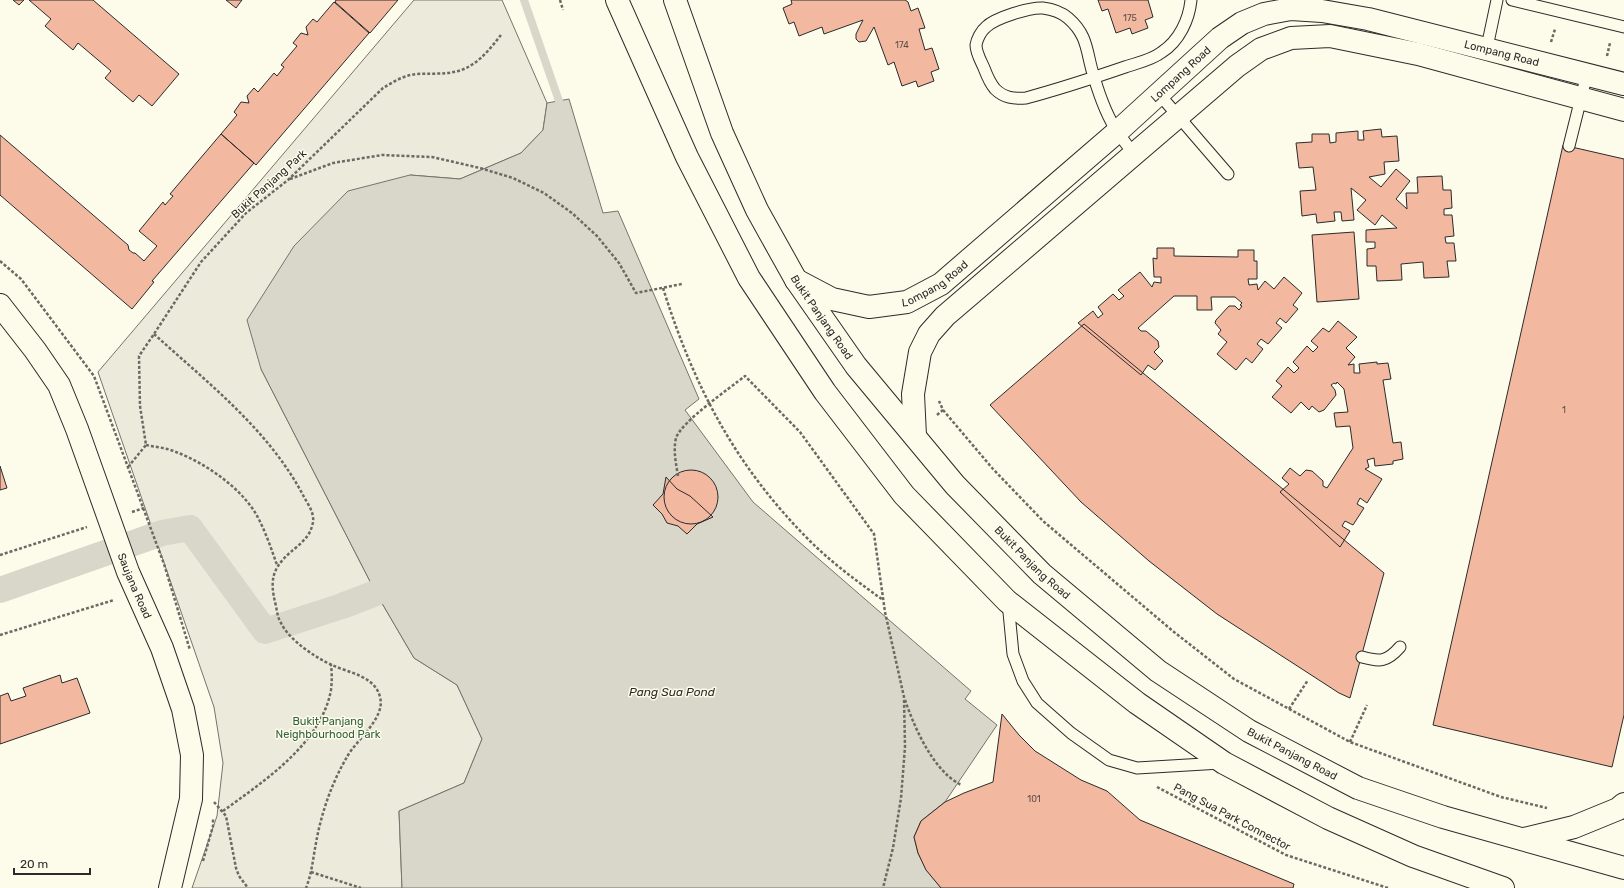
<svg xmlns="http://www.w3.org/2000/svg" width="1624" height="888" viewBox="0 0 1624 888" font-family="Rubik,sans-serif">
<style>
.green{fill:#ecebdb;stroke:#74746e}
.water{fill:#d8d7c9;stroke:#74746e}
.lines{fill:none;stroke-linecap:round;stroke-linejoin:round}
.stream{stroke:#d8d7c9;stroke-width:8}
.canal{stroke:#d8d7c9;stroke-width:26}
.building{fill:#f2b8a0;stroke:#2b2b2b}
.lane-casing{stroke:#2b2b2b;stroke-width:13}
.street-casing{stroke:#2b2b2b;stroke-width:24}
.secondary-casing{stroke:#2b2b2b;stroke-width:24}
.primary-casing{stroke:#2b2b2b;stroke-width:24}
.path{stroke:#6a6964;stroke-width:2.5;stroke-dasharray:3 2;stroke-linecap:butt}
.lane{stroke:#fdfbea;stroke-width:11}
.street{stroke:#fdfbea;stroke-width:22}
.secondary{stroke:#fdfbea;stroke-width:22}
.primary{stroke:#fdfbea;stroke-width:22}
.labels{text-anchor:middle;dominant-baseline:central;stroke-width:3;stroke-linejoin:round;paint-order:stroke}
.number-label{font-size:9px;fill:#5d4e48}
.street-label{font-size:11px;fill:#2b2b2b;stroke:#fdfbea}
.park-label{font-size:11px;fill:#34623c;stroke:#fdfbea}
.water-label{font-size:12px;font-style:italic;fill:#2b2b2b;stroke:#fdfbea}
</style>
<rect width="100%" height="100%" fill="#fdfbea"/>
<!-- green -->
<path class="green" d="M414,0H502L547,103L543,130L521,153L460,179L410,175L261,369L376,593L414,658L457,685L482,739L464,783L399,811L402,888H192L217,816L223,763L214,707L98,372Z"/>
<!-- water -->
<path class="water" d="M569,99L603,213L618,211L699,399L685,410L753,502L971,691L965,699L997,725L945,802L921,821L914,837L918,853L926,869L941,888H402L399,811L464,783L482,739L457,685L414,658L376,593L261,369L247,320L294,246L348,191L410,175L460,179L521,153L543,130L547,103Z"/>
<g class="lines">
<!-- stream -->
<path class="stream" d="M524,0L559,101"/>
<!-- canal -->
<path class="canal" d="M0,590L162,533L190,528L265,631L342,606L376,593"/>
</g>
<!-- building -->
<path class="building" d="M13,0H24L19,5Z
M29,0H93L179,74L152,106L139,95L133,102L105,78L111,71L78,43L73,50L45,26L51,19Z
M226,0H242L236,8Z
M336,0H398L370,33L335,2Z
M791,0H905L908,2L911,11L918,8L925,28L919,29L925,50L932,48L939,69L931,72L934,81L918,87L916,81L902,86L894,62L888,65L874,27L866,41L859,42L856,39V34L863,20L824,34L822,27L799,36L794,22L789,24L783,8L792,4Z
M1098,0H1148L1153,17L1145,20L1148,28L1132,34L1130,28L1116,33L1108,9L1102,11Z
M334,2L369,33L256,165L221,134L237,115L234,112L241,102L249,103L247,96L254,88L258,92L274,73L277,76L284,67L281,65L297,46L293,43L301,33L308,35L306,27L313,19L317,22Z
M1381,129L1382,137L1397,136L1399,161L1384,162L1385,174L1369,177L1381,187L1396,169L1410,181L1396,199L1407,209L1406,193H1418L1417,177L1442,176L1443,190H1451L1452,208L1444,209V215H1452L1454,236L1445,237L1446,243H1454L1456,261H1447L1449,277L1424,278L1423,262L1401,264L1402,280L1377,281L1376,266H1367V249L1375,248V242H1366V230L1397,228L1382,215L1375,225L1357,210L1366,200L1351,188L1354,220L1342,221L1341,212H1334L1335,221L1317,223L1316,214L1302,216L1300,191L1316,190L1313,167L1299,168L1296,143L1312,142V134H1329L1330,143L1336,142V133L1358,131V140H1364L1363,131Z
M221,134L254,163L152,281L154,282L132,309L0,195V135L128,245L129,250L133,253H135L144,261L157,246L139,231L163,202L165,205L173,196L170,194Z
M1563,145L1624,159V715L1612,767L1433,725Z
M1354,232L1359,299L1317,302L1312,235Z
M1157,248H1174V256L1238,257V250H1254V261H1257V279H1248L1249,285L1257,284L1258,290L1265,281L1274,289L1284,277L1302,293L1293,305L1298,309L1286,323L1280,318L1276,323L1282,328L1268,344L1261,339L1257,344L1263,349L1252,363L1246,358L1236,370L1217,354L1227,342L1218,334L1221,330L1215,323L1216,320L1229,306H1235L1239,310L1242,306L1240,305L1242,303L1235,297H1211L1212,310H1197V296H1174L1138,328L1141,331H1146L1158,341L1159,347L1154,352L1163,361L1155,370L1148,365L1141,375L1078,323L1093,311L1098,318L1103,314L1098,307L1113,294L1119,300L1124,296L1118,290L1140,272L1152,287L1154,282L1161,283V277H1154L1153,258L1157,259Z
M1338,321L1357,337L1346,348L1355,357L1348,365L1354,364V373H1360L1359,364L1377,362V364L1388,363L1391,379L1383,380L1393,443L1401,442L1403,459L1393,461V464L1375,466L1374,458L1367,460L1369,467L1365,469L1382,479L1367,503L1360,498L1357,504L1364,508L1353,525L1345,521L1342,526L1350,531L1340,547L1280,492L1289,484L1282,478L1290,468L1300,476L1306,470L1312,471L1323,481V486L1327,488L1353,448L1350,426L1336,427L1334,413L1348,412L1344,389L1337,382L1336,384L1334,383L1331,385L1335,390L1336,395L1324,410L1319,412L1312,406L1309,410L1301,402L1291,413L1272,397L1282,386L1276,381L1288,367L1294,373L1299,368L1293,362L1307,346L1313,352L1318,347L1311,341L1323,328L1329,332Z
M1084,324L1384,573L1350,698L1339,693L1217,614L1149,561L1081,502L990,405Z
M0,466L7,488L0,490Z
M664 497a27 27 0 1 1 54 0a27 27 0 1 1-54 0Z
M666,477L677,489L690,496L713,517L697,524L687,534L678,526L667,523L662,514L653,505L663,494Z
M60,675L62,683L77,678L90,713L0,744V696L8,693L11,701L26,696L23,688Z
M1002,714L1019,735L1035,751L1081,780L1107,791L1140,820L1294,884L1293,888H941L926,870L918,853L914,837L921,821L945,802L964,793L993,782Z"/>
<g class="lines">
<defs>
<path id="lane" d="M1512,0L1624,27
M1486,52L1497,0
M1159,94L1228,174
M1569,146L1587,74
M1134,155C1129,147 1123,140 1118,133C1108,118 1099,94 1094,77C1086,53 1089,36 1068,18C1061,12 1051,9 1043,8C1030,7 995,18 986,27C981,31 977,39 976,45C976,53 981,61 984,68C987,76 990,83 995,89C1004,98 1014,99 1026,98C1059,89 1093,78 1125,67C1137,63 1152,60 1162,52C1179,41 1189,20 1191,0
M1008,602L1013,654L1023,681L1037,703L1071,733L1109,760L1137,768L1221,763
M1362,657C1380,662 1387,662 1400,647"/>
<g id="street">
<path id="s1" d="M796,280L832,299L869,307L907,302L941,284L1117,132L1220,38L1242,23L1264,14L1291,9L1322,11L1368,19L1624,84"/>
<path d="M915,436L913,394L920,352L929,334L945,316L1237,66L1261,49L1291,38L1330,36L1418,54L1624,110"/>
</g>
<g id="secondary">
<path id="s2" d="M0,305L35,350L59,385L77,429L128,572L162,648L183,709L192,755L191,799L170,888"/>
</g>
<g id="primary">
<path d="M617,0L687,157L749,278L825,392L904,495L1007,601L1137,703L1224,763L1328,818L1413,856L1503,888"/>
<path id="s3" d="M675,0L722,133L757,210L796,280L856,366L955,485L1042,574L1158,671L1249,731L1358,788L1443,817L1624,868"/>
<path d="M1524,839L1574,827L1618,809L1624,804"/>
</g>
</defs>
<!-- lane casing -->
<use href="#lane" class="lane-casing"/>
<!-- street casing -->
<use href="#street" class="street-casing"/>
<!-- secondary casing -->
<use href="#secondary" class="secondary-casing"/>
<!-- primary casing -->
<use href="#primary" class="primary-casing"/>
<!-- path -->
<path class="path" d="M560,0L563,10
M1551,42L1555,29
M1607,56L1610,43
M290,179L333,163L382,155L432,157L480,168L513,178L544,193L572,213L597,236L619,263L636,293L682,284
M0,261L21,279L94,376L164,564L190,650
M663,288C694,387 736,467 810,541C832,563 858,582 883,600
M154,334C208,383 270,431 304,497C309,506 316,515 312,526C310,535 304,540 298,546C274,565 268,576 276,606C277,612 278,618 281,623C289,640 316,658 332,665C349,673 375,676 380,697C386,718 356,740 347,757C332,782 321,814 316,843C313,858 312,873 306,888
M943,410L993,469L1043,521L1174,632L1234,679L1350,742L1501,797L1547,808
M937,415L943,410L939,401
M146,445C156,447 167,448 176,452C205,463 240,487 256,514C265,530 271,548 277,565
M128,467L146,445L140,406L139,356L154,334L201,262L246,213L288,180L383,88C393,82 404,75 417,74C437,73 456,76 473,64C484,57 493,45 501,35
M678,476C676,463 673,451 676,438C681,422 730,388 745,376L800,432L874,534L885,612L904,697L905,747L901,798L893,848L883,888
M132,512L144,508
M0,555L87,527
M0,635L114,600
M905,700C914,726 927,755 946,774C950,778 956,782 961,785
M1289,709L1308,680
M1350,742L1367,705
M1157,787L1286,855L1388,888
M214,802L226,816L236,868L239,876L248,888
M223,811C264,781 321,744 331,690C332,681 332,673 331,665
M203,861L213,826V819
M311,872L361,888"/>
<!-- lane -->
<use href="#lane" class="lane"/>
<!-- street -->
<use href="#street" class="street"/>
<!-- secondary -->
<use href="#secondary" class="secondary"/>
<!-- primary -->
<use href="#primary" class="primary"/>
</g>
<g class="labels">
<!-- number labels -->
<g class="number-label">
<text x="1130" y="18">175</text>
<text x="902" y="45">174</text>
<text x="1564" y="410">1</text>
<text x="1034" y="799">101</text>
</g>
<!-- street labels -->
<g class="street-label">
<text stroke="none"><textPath href="#s1" startOffset="821">Lompang Road</textPath></text>
<text stroke="none"><textPath href="#s1" startOffset="474">Lompang Road</textPath></text>
<text transform="translate(269 184) rotate(-42)">Bukit Panjang Park</text>
<text stroke="none"><textPath href="#s1" startOffset="150">Lompang Road</textPath></text>
<text stroke="none"><textPath href="#s3" startOffset="351">Bukit Panjang Road</textPath></text>
<text stroke="none"><textPath href="#s3" startOffset="675">Bukit Panjang Road</textPath></text>
<text stroke="none"><textPath href="#s2" startOffset="314">Saujana Road</textPath></text>
<text stroke="none"><textPath href="#s3" startOffset="999">Bukit Panjang Road</textPath></text>
<text transform="translate(1232 817) rotate(28)">Pang Sua Park Connector</text>
</g>
<!-- park labels -->
<g class="park-label">
<text x="328" y="721">Bukit Panjang<tspan x="328" dy="13">Neighbourhood Park</tspan></text>
</g>
<!-- water labels -->
<g class="water-label">
<text x="672" y="692">Pang Sua Pond</text>
</g>
</g>
<!-- scale -->
<path d="M14 868v6h76v-6" fill="none" stroke="#2b2b2b" stroke-width="2"/>
<text x="20" y="868" font-size="12" fill="#2b2b2b" stroke="#fdfbea" stroke-width="3" paint-order="stroke">20 m</text>
</svg>
